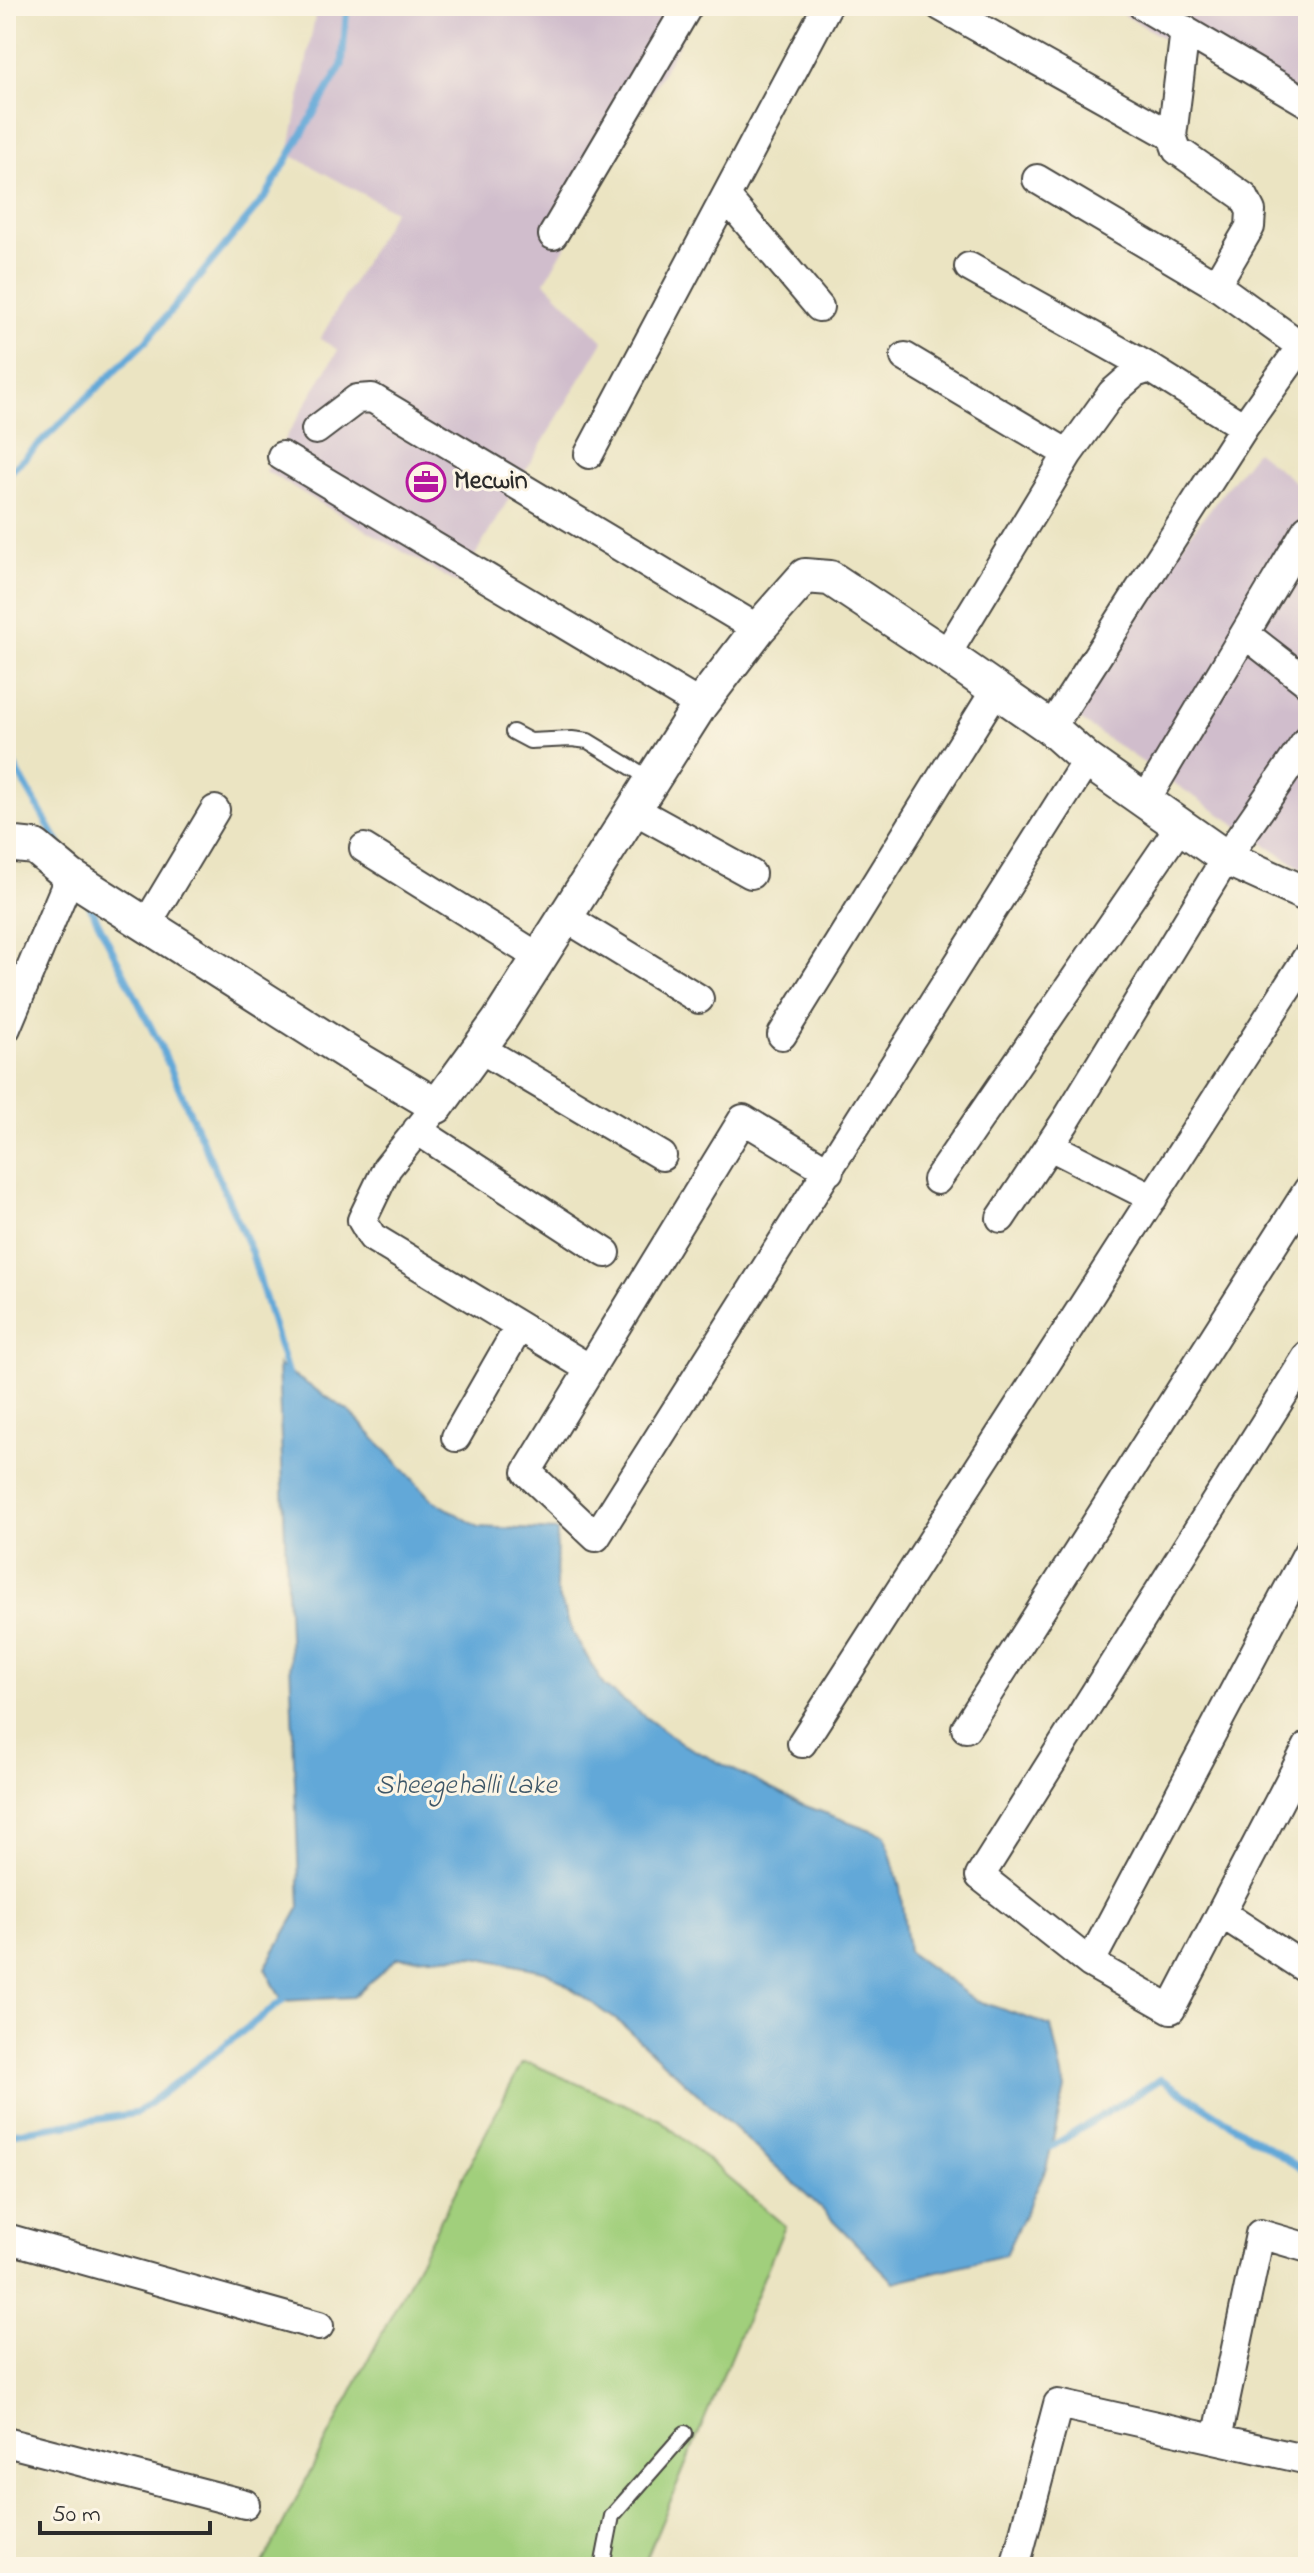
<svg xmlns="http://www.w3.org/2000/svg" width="1314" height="2573" viewBox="0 0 1314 2573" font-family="'Indie Flower',sans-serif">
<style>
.industrial{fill:#d0bdcc}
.green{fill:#a1cf7c;stroke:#667d54;stroke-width:2}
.water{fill:#62a8d8;stroke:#466a82;stroke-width:2}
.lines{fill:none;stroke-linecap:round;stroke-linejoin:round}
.stream{stroke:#62a8d8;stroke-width:7}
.service-casing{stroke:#484742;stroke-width:18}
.minor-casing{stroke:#484742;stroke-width:32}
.tertiary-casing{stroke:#484742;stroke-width:38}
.service{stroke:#fff;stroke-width:14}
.minor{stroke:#fff;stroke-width:28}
.tertiary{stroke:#fff;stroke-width:34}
.labels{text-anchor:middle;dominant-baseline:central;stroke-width:6;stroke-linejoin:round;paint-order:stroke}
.poi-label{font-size:26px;font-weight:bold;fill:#2b2b2b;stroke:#fcf5e5;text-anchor:start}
.water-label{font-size:28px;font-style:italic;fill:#3e5768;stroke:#fcf5e5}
</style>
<rect width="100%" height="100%" fill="#fcf5e5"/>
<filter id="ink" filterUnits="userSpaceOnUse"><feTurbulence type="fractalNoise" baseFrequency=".0125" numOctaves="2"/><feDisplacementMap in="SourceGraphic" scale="16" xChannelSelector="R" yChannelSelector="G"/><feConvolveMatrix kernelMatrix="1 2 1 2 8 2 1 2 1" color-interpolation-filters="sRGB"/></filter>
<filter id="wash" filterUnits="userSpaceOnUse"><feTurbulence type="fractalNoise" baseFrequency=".006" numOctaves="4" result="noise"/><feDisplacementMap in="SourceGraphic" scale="32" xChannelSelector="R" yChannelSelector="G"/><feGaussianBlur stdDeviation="1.8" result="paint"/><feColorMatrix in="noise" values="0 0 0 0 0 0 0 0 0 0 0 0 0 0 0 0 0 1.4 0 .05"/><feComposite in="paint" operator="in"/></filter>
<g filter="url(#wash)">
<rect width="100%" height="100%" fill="#ebe4c2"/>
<!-- industrial -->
<path class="industrial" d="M317,6H700L545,282L603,341L458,584L266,471L338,350L320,339L394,211L289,154Z
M1109,6H1308V123Z
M1256,451L1308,492V873L1056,704Z"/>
<!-- green -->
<path class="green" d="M522,2063L532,2064L661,2120L785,2226L643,2567H261Z"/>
<!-- water -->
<path class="water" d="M278,1365L350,1412L431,1499L479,1527L557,1531L556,1589L572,1631L604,1686L680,1743L803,1805L885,1835L900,1888L908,1952L975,2000L1051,2026L1065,2089L1046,2169L1005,2255L894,2282L820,2207L622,2024L548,1972L471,1956L397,1958L353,1997L282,2001L265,1968L300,1907Z"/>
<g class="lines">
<!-- stream -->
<path class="stream" d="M6,476L146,341L266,196L342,65L347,6
M6,751L64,853
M89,904L160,1045L251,1251L289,1378
M6,2134L137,2113L282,2001
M1042,2143L1051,2147L1161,2079L1308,2173"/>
</g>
</g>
<g filter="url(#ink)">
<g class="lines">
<defs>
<path id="service" d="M513,732L530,741L572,739L588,741L652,780
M602,2567L612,2516L685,2433"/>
<path id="minor" d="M940,6L1172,136
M1143,6L1308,103
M1185,30L1172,136L1177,150L1244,197L1251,211L1250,227L1216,285
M1037,179L1216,285L1308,351
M726,197L819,307
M553,235L688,6
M969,267L1150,368L1244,427L1051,728
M905,357L1068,454
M1244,427L1308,337
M316,430L357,399L372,398L758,629
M589,454L827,6
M282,456L700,705
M1245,634L1308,683
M946,655L1068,454L1112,393L1135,373L1150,368
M1145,801L1307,529
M633,809L751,874
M364,848L540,958
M565,917L699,999
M146,925L215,810
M6,1028L70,876
M782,1035L995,691
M479,1048L662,1156
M437,1106L387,1168L362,1220L372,1237L590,1369
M417,1130L606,1253
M1050,1146L1153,1198
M829,1171L743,1119L527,1472L596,1537L1087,760
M937,1180L1180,826
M1001,1218L1065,1122L1226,858L1308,739
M1308,1355L980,1876L1090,1963L1171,2009L1308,1746
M456,1437L519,1327
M966,1728L1308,1190
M802,1743L1308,956
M1221,1913L1308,1970
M1090,1963L1308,1552
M6,2238L319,2326
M1217,2439L1260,2234L1308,2248
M6,2442L245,2504
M1015,2567L1058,2404L1308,2460"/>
<path id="tertiary" d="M6,844L35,847L70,876L351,1055L437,1106L499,1021L700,705L758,629L805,576L830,578L946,655L1051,728L1087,760L1226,858L1308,895"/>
</defs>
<!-- service casing -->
<use href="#service" class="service-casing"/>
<!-- minor casing -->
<use href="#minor" class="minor-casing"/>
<!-- tertiary casing -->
<use href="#tertiary" class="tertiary-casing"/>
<!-- service -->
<use href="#service" class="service"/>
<!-- minor -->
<use href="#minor" class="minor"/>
<!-- tertiary -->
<use href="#tertiary" class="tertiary"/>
</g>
</g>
<!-- icons -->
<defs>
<symbol id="office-ring" viewBox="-11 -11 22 22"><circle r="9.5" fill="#fcf5e5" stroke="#b5179e" stroke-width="1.5"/><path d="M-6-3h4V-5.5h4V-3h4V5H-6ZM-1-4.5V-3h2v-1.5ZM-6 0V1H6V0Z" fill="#b5179e"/></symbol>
</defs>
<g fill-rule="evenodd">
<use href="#office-ring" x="404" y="460" width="44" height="44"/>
</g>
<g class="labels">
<!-- poi labels -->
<g class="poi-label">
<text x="454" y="482">Mecwin</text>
</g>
<!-- water labels -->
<g class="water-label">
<text x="466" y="1786">Sheegehalli Lake</text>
</g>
</g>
<!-- margin -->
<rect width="1314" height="2573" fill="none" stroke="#fcf5e5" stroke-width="32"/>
<!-- scale -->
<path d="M40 2521v12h170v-12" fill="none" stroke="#2b2b2b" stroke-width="4"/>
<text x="52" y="2521" font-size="24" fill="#2b2b2b" stroke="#fcf5e5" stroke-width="6" paint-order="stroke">50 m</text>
</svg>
